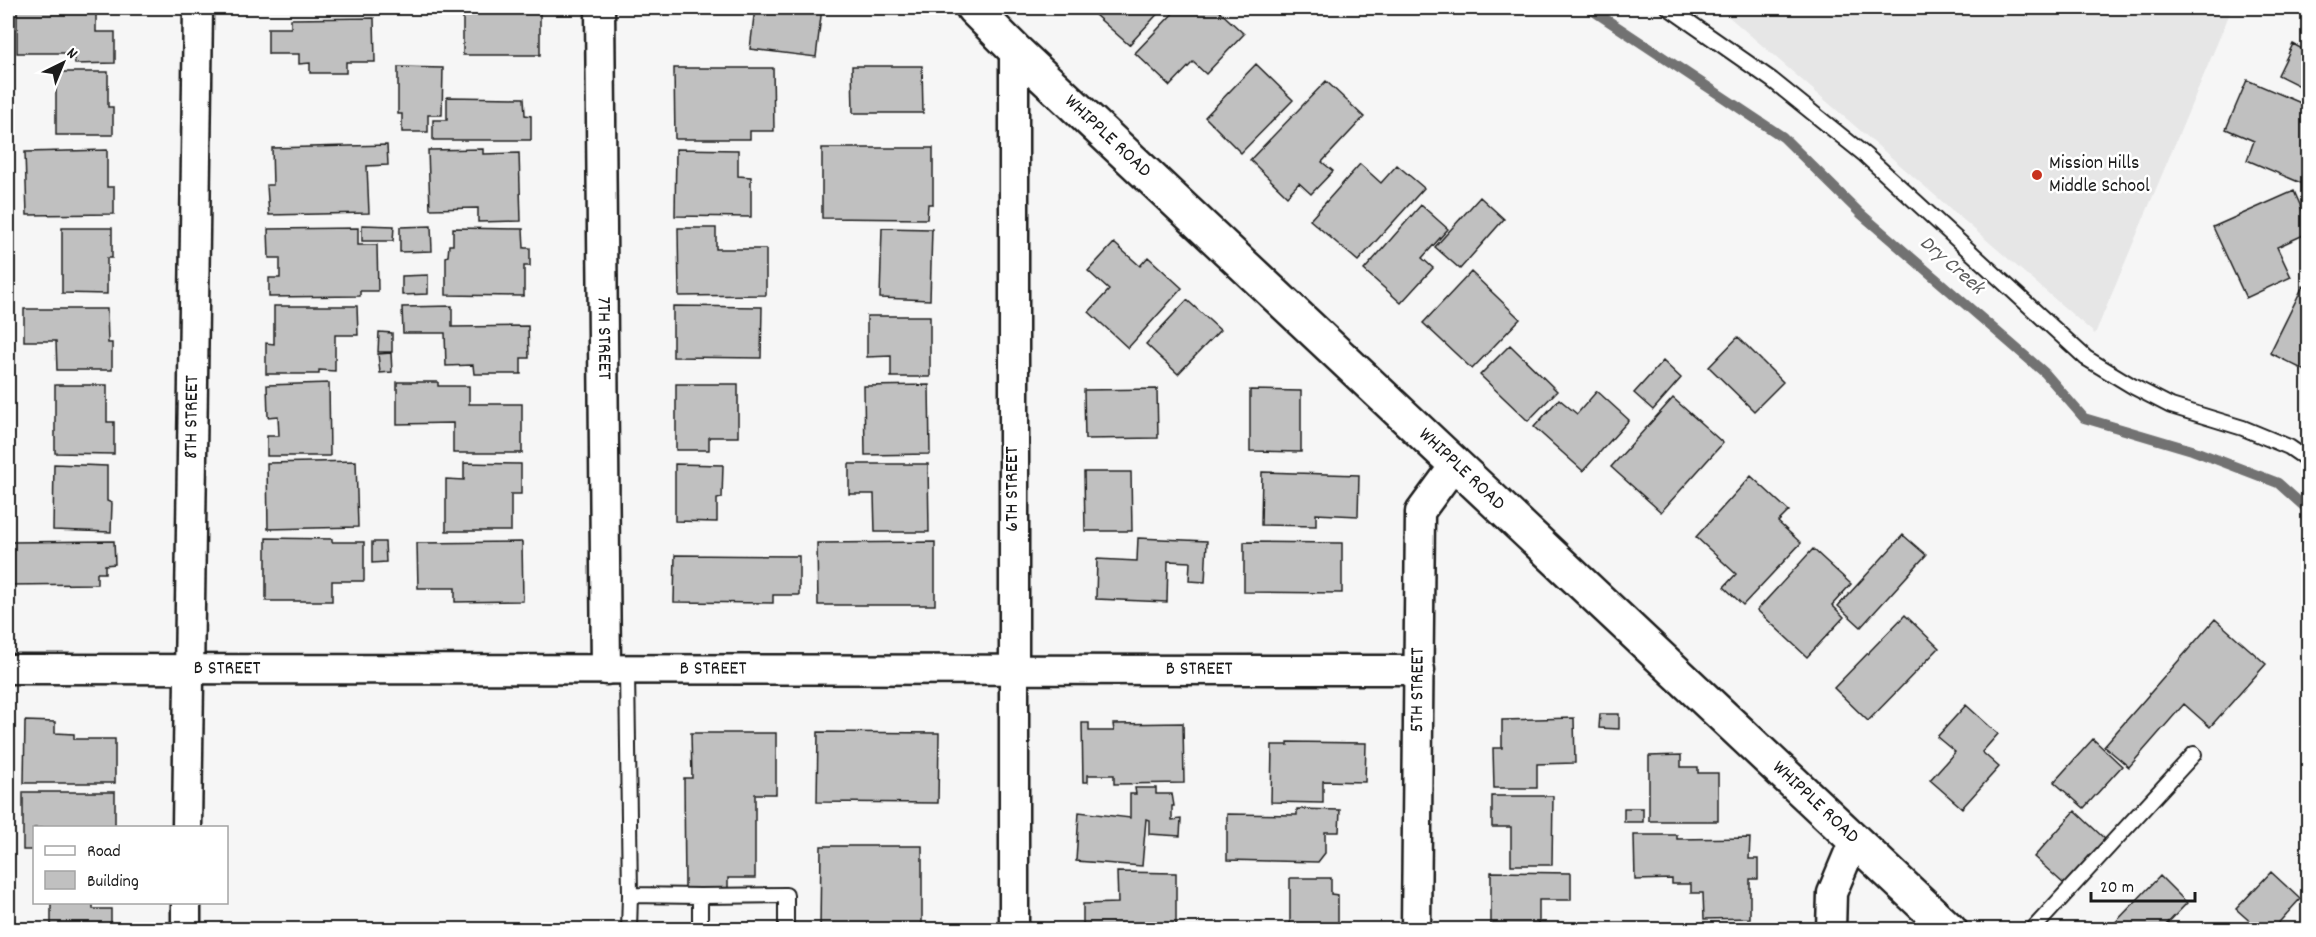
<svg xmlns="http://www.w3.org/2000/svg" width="2316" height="937" viewBox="0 0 2316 937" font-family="Dekko,sans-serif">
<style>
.built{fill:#e6e6e6}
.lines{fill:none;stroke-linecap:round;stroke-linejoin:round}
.stream{stroke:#727272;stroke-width:10}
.building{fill:#c0c0c0;stroke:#1c1c1c;stroke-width:1.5}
.lane-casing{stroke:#1c1c1c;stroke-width:18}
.street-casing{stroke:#1c1c1c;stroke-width:33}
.secondary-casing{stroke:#1c1c1c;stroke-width:38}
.lane{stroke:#fff;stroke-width:14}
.street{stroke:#fff;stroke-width:28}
.secondary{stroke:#fff;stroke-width:33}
.poi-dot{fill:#c8321e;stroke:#fff;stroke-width:2}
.labels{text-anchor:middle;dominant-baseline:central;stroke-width:5;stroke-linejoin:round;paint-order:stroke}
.street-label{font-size:20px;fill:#1c1c1c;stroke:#fff}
.poi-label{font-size:20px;fill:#1c1c1c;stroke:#fff;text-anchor:start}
.water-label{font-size:21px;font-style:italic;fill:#5d5d5d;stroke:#fff}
</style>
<rect width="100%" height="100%" fill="#f6f6f6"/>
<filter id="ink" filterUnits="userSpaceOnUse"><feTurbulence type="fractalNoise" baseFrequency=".0167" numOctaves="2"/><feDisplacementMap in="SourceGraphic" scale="12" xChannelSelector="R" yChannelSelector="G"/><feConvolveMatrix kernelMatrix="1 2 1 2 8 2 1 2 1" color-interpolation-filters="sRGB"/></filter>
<g filter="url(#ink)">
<!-- built -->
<path class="built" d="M1715,8H2232L2095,334L1728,16Z"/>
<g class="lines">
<!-- stream -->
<path class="stream" d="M1589,8L1783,137L1861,214L2045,373L2084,418L2192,450L2278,483L2308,510"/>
</g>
<!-- building -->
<path class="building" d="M17,8H96V32H115V63L75,64L74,53H17Z
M463,8H540V55H463Z
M755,8H822L816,57L750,49Z
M1101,8H1163L1129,45L1094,14Z
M1178,8H1216L1244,34L1206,74L1193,62L1170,86L1135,53Z
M374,18L375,62H346V73H310V63L299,64V54H268V28H291V19Z
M2293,44L2308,52V90L2278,75Z
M1256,64L1293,100L1241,153L1205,117Z
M852,66H922L923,113H853Z
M398,67L443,68L442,115H428V132H402V114H398Z
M674,68H773L774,131H750V139H675Z
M56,72H108V107H113V135H56Z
M2247,80L2308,106V186L2247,160L2254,141L2226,129Z
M1326,81L1364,117L1322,162L1333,171L1311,194L1299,183L1287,196L1250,160Z
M447,97L524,98L525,115L531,116V140H433V120H447Z
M387,145L388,165L367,166L369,213L269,215L267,185H273L272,148Z
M822,148H933V204H928L927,219L822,218Z
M483,149V154L519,153L521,221L478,222V208L430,209L428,150Z
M676,149L738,150V176L751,177V217L675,216Z
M107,150V187H114V214L27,215L25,152Z
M1360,164L1381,183L1397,165L1424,188L1358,261L1310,220Z
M2294,191L2308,223V233L2277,247L2291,277L2246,298L2213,227Z
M1480,197L1504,219L1460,269L1435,247Z
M1421,205L1448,229L1422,258L1433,268L1401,303L1364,270Z
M362,225L394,226L393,241H362Z
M431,226L432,251L400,252V227Z
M62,228H112V258H107V294L62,293Z
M358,228V245H377L378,291H360V296L269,297V278H280V258H269L268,229Z
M453,228L523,229L524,248H530V266H524V296L446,295V257L448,256L449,245H453Z
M678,228H716V249H766V295L679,296Z
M882,228L932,229L930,300L880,298Z
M1114,243L1140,266L1148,257L1182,288L1128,348L1089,312L1109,290L1088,271Z
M1471,272L1520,319L1472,369L1423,323Z
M428,275V294L402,295V276Z
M2303,286L2308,289V372L2270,353Z
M1187,300L1220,330L1178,374L1146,344Z
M274,306H357L358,335H335V371L319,370V374H266V343L274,344Z
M452,306V327L528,326L529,358H521V374H474L473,365L446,366L445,333H403L402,307Z
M673,306L762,307L761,358L673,357Z
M24,309H107L108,343H112V370H57L56,341H24Z
M867,316H930V377H891V356L867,357Z
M379,332L392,333V352H378Z
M1738,337L1783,382L1754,411L1709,367Z
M1510,345L1557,391L1528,421L1480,375Z
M391,353L392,372L380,373L378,354Z
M1663,361L1681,378L1653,410L1634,393Z
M397,382H438V386H469V404H522V453H453V423L397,424Z
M329,383L330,456H267V436H279L278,416L268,417L267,385Z
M676,384H738V437H709V450H676Z
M55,385H107V422H114V454L55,453Z
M929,385L930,454L865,455L864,386Z
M1157,389L1158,438L1085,439L1084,390Z
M1250,390L1301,391V452L1250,451Z
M1597,391L1629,420L1583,471L1534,427L1559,399L1577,414Z
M1673,398L1723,443L1661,512L1611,467Z
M356,461L358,527L268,529L267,463Z
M464,463L521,464V494H511V531H446V479L464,480Z
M54,464L107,466V501L112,503L111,532L53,530Z
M675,464L723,465L722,498L717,499V522L675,521Z
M849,464H928L929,532H875L874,494H849Z
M1084,472H1131L1132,531H1085Z
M1262,472L1359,475L1358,516L1316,514V526L1261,525Z
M1751,476L1789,511L1778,522L1801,543L1743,605L1724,587L1736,574L1696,537Z
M1903,535L1926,555L1861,627L1838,606Z
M266,538L332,539V542H364V581H332V601H266Z
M1138,538L1207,541L1205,582L1189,581L1190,562L1168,561L1167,602L1096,599L1097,559L1137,561Z
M114,541L115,564L105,565V573H97V584L8,585V542Z
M372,542H385L386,562L372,563Z
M522,542L523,601L455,602V588H418L417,543Z
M935,542V605H818L817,543Z
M1244,542L1342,543V593L1244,592Z
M1813,549L1851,584L1832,605L1844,617L1807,657L1757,610Z
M675,555L799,556V595H773V603L674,602Z
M1905,615L1939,648L1868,721L1834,688Z
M2215,619L2266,664L2210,727L2184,704L2129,767L2104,746Z
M1966,705L1998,734L1982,752L1999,767L1962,808L1930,780L1955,752L1937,737Z
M1600,714H1619V729L1599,728Z
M1574,718L1575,763L1537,764V788H1494L1493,748H1502V720Z
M25,721L55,722V733L74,734V739H115V783H24Z
M1082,723H1089V731H1114L1113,724L1183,723L1184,783L1114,784V775H1088V782H1083Z
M818,732L939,733L938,803L817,802Z
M691,733H776V794H755V878H728V888H685L684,778H692Z
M2093,739L2122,766L2084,808L2054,782Z
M1288,742L1366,743L1365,782L1323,781V803L1271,802L1272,745H1288Z
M1681,755V767H1698V773H1718V821H1649V756Z
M1135,788H1156V794H1172L1174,806H1172V820L1181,819L1180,836L1149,834V820L1146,819L1142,866L1076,861L1079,812L1130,818V794H1136Z
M23,792H115V828H34V850H23Z
M1492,796H1553L1552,865H1511V827H1492Z
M1624,808H1643V822H1624Z
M1297,809L1340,810L1339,832H1325V853L1318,862L1227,860V814L1297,815Z
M2075,811L2106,840L2064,884L2034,857Z
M1634,835H1677V839L1750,838L1749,859H1758V879H1750V918L1704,919L1703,893H1691V884H1672V879L1635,880Z
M821,846H922V930H820Z
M1117,872L1176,873V930H1083V904L1118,903Z
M1491,872L1571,873V900H1539V926H1546L1547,930H1506V926H1491Z
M2271,872L2300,899L2272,930H2250L2254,925L2236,909Z
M2160,876L2187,903L2161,930H2108Z
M1290,878H1331V894L1338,895V930H1290Z
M51,902H93V909H111V930H51Z"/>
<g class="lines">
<defs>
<path id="lane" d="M1669,8L1772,80L1865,155L2086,358L2134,387L2171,406L2243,428L2289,447L2308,460
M627,671L630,895L629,930
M630,895L700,896V930
M700,896L786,895V930
M2032,930L2194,754"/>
<g id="street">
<path id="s1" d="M600,8L606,670"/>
<path d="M1014,49V930"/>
<path id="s2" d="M8,669L1420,670"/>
<path id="s3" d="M187,828L198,8"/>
<path d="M186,930V902"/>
<path id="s4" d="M1416,930L1420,512L1456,463"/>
<path d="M1831,930L1832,893L1855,838"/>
</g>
<g id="secondary">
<path id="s5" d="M973,8L1014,49L1950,930"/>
</g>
</defs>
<!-- lane casing -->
<use href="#lane" class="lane-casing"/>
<!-- street casing -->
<use href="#street" class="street-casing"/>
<!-- secondary casing -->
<use href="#secondary" class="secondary-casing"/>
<!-- lane -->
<use href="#lane" class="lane"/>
<!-- street -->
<use href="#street" class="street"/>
<!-- secondary -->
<use href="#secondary" class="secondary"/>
</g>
</g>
<!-- markers -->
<circle class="poi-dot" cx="2037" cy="175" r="6"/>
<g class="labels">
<!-- street labels -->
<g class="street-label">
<text stroke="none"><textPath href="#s5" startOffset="186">WHIPPLE ROAD</textPath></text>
<text stroke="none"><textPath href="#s1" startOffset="330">7TH STREET</textPath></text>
<text stroke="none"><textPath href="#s3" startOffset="411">8TH STREET</textPath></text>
<text stroke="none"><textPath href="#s5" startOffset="672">WHIPPLE ROAD</textPath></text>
<text transform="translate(1013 489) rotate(-90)">6TH STREET</text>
<text stroke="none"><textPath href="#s2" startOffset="219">B STREET</textPath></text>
<text stroke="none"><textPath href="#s2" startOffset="1191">B STREET</textPath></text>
<text stroke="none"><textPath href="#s2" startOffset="705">B STREET</textPath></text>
<text stroke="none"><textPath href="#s4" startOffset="240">5TH STREET</textPath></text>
<text stroke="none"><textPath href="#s5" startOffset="1158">WHIPPLE ROAD</textPath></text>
</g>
<!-- poi labels -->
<g class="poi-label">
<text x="2049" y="164">Mission Hills<tspan x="2049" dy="23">Middle School</tspan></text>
</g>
<!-- water labels -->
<g class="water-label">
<text transform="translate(1951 266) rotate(41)">Dry Creek</text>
</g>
</g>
<!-- margin -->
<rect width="2316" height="937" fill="none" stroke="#fff" stroke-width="30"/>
<rect x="15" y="15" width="2286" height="907" fill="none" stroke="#1c1c1c" stroke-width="2" filter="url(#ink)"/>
<!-- legend -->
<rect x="33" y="826" width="195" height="78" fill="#ffffff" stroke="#a4a4a4" stroke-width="1.5"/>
<rect x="45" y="846" width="30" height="9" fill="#ffffff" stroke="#a4a4a4" stroke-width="1.5"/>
<text x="87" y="856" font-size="18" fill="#1c1c1c">Road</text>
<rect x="45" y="871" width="30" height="18" fill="#c0c0c0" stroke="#a4a4a4" stroke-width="1.5"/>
<text x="87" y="886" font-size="18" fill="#1c1c1c">Building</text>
<!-- north arrow -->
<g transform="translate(63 63) rotate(43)" stroke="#ffffff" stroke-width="4.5" paint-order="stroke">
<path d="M0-4.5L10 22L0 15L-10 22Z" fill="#1c1c1c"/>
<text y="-9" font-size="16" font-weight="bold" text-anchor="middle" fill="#1c1c1c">N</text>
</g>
<!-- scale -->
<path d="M2091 892v9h104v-9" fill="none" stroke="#1c1c1c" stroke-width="3"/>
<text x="2100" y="892" font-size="18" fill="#1c1c1c" stroke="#ffffff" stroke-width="4.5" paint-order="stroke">20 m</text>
</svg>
